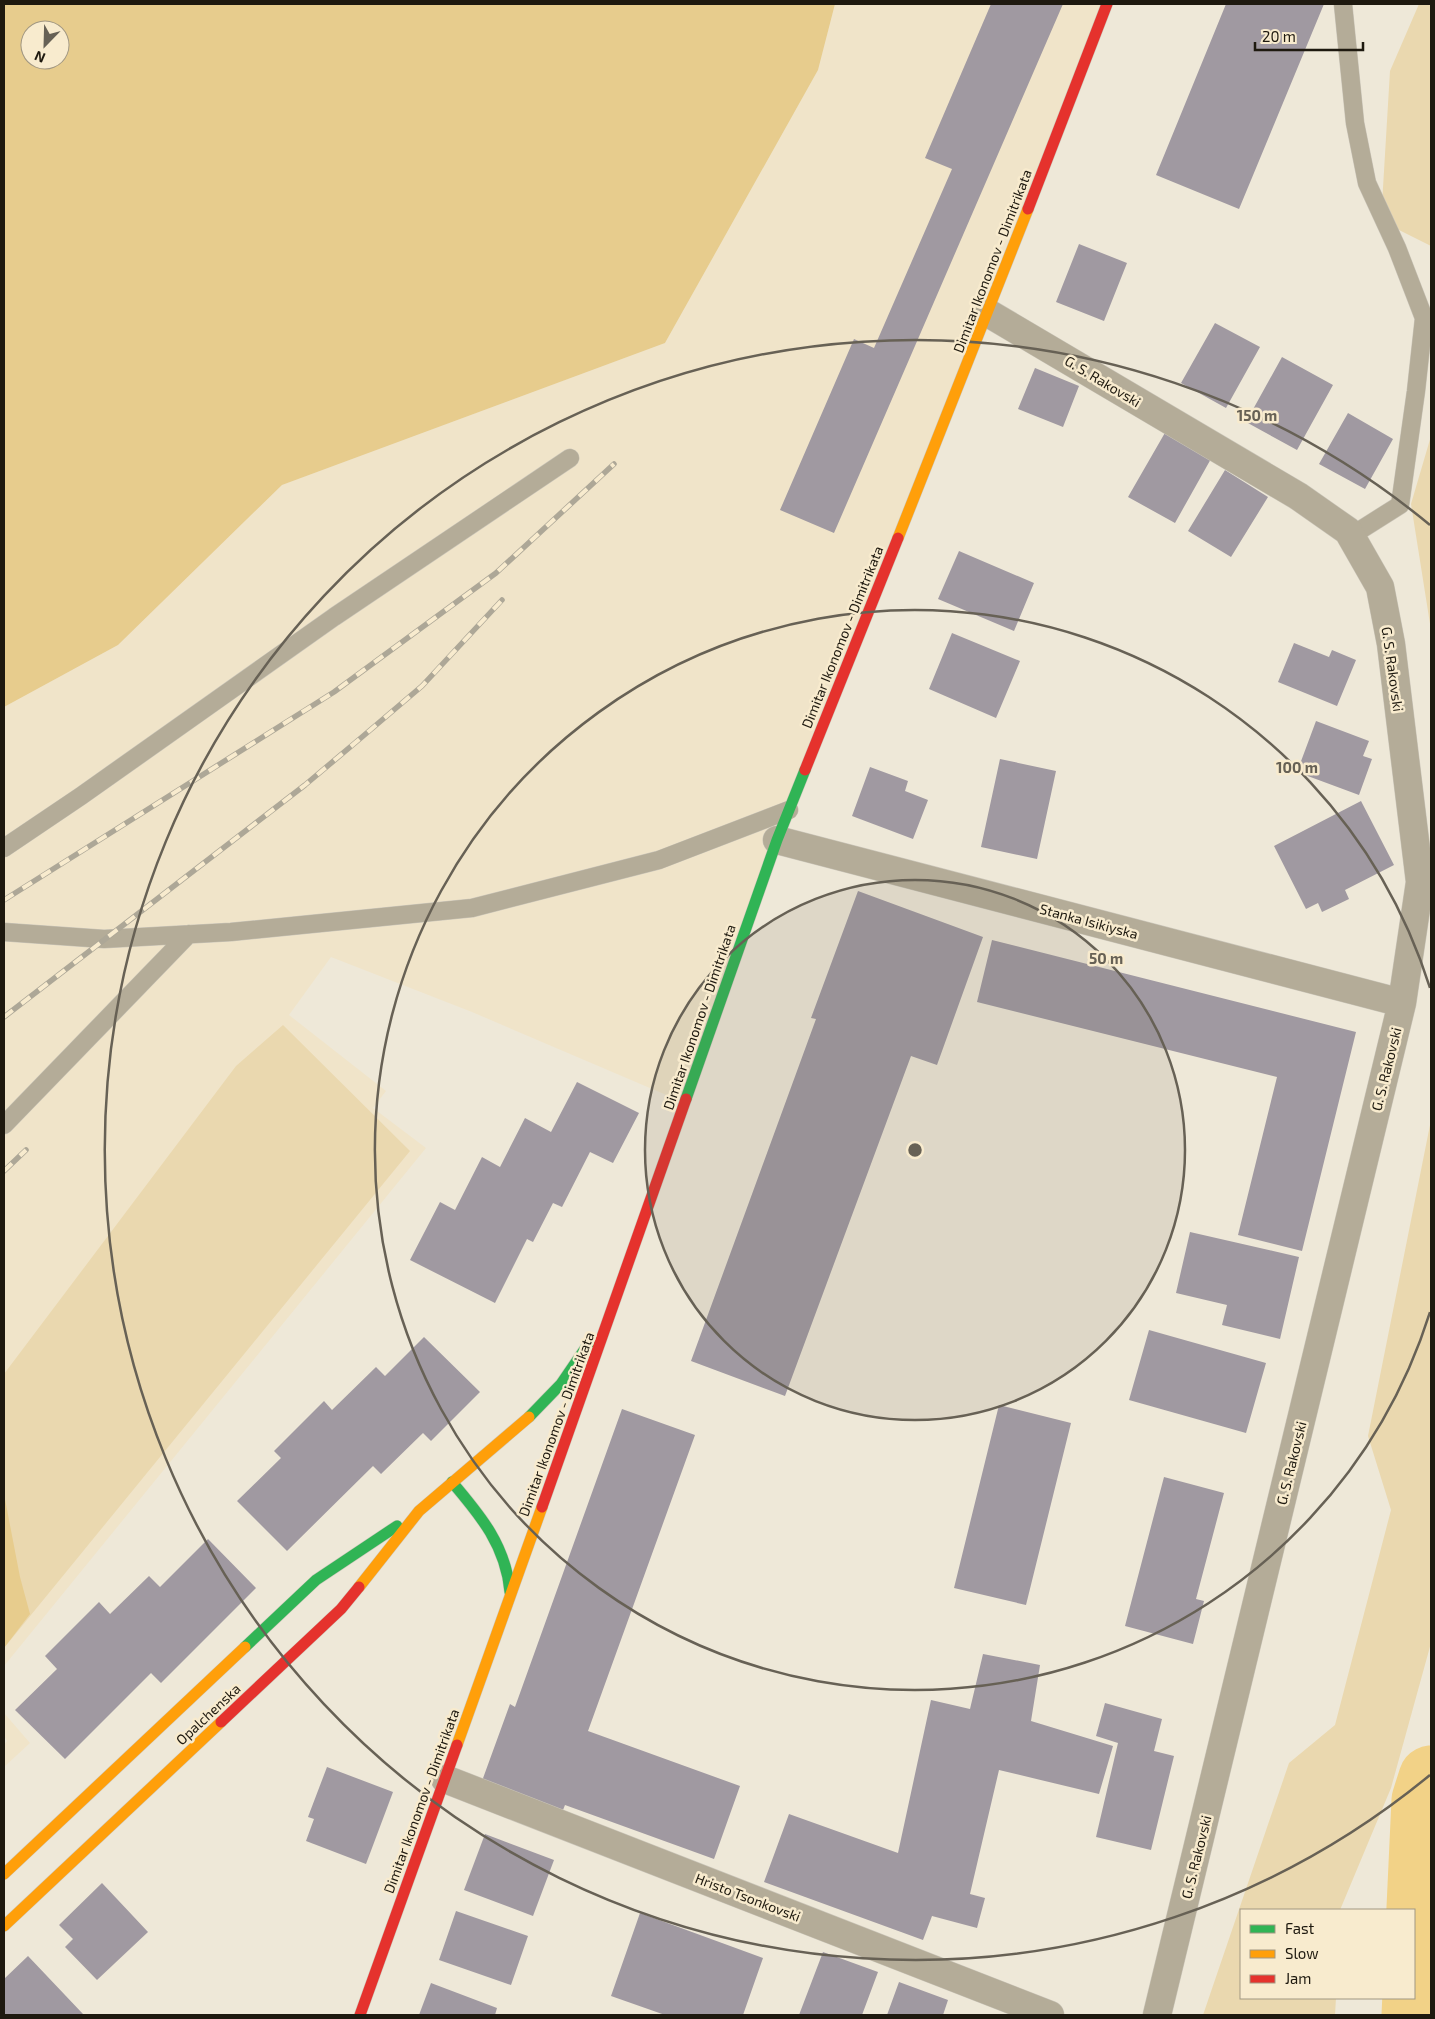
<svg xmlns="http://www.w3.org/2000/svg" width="1435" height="2019" viewBox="0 0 1435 2019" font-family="'Exo 2',sans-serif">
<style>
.built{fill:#f0e4c9}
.green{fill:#ead8af}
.forest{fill:#e7cc8d;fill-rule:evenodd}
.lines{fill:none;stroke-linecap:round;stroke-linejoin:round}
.river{stroke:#f2d287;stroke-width:65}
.building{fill:#a099a1}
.lane-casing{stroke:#cbc6ba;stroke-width:19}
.street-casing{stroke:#cbc6ba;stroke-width:29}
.fast-casing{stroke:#cbc6ba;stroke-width:12}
.slow-casing{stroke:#cbc6ba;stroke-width:12}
.jam-casing{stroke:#cbc6ba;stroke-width:12}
.lane{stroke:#b4ac98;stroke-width:18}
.street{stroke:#b4ac98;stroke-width:28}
.fast{stroke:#30b455;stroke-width:11}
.slow{stroke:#ff9f0a;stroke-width:11}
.jam{stroke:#e5322d;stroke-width:11}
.rail-casing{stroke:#ada797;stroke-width:5.5}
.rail{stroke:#f8ebce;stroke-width:4;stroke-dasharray:11;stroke-linecap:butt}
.ring{fill:none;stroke:#676155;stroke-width:2.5}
.labels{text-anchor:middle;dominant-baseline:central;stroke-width:5;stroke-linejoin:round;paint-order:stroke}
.street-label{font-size:14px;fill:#1e190f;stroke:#f8ebce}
.centre{fill:#676155;stroke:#f8ebce;stroke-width:2.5}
.ring-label{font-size:15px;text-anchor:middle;font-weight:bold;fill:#676155;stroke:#f8ebce;stroke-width:5;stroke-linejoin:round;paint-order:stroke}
</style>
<rect width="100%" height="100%" fill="#eee8d8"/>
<!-- built -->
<path class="built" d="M835,4H1110L678,1100L472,1012L331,957L289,1015L386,1091L373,1108L426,1148L4,1666V1648L30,1614L4,1494V707L118,645L282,485L665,343L818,70Z
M4,1713L30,1743L4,1767V1745L7,1741L4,1736Z"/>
<!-- green -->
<path class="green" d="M1419,4H1431V246L1381,221L1390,71Z
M1431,436V630L1411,504Z
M283,1025L410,1151L4,1648V1374L236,1066Z
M1431,1120V1643L1391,1788L1340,1910H1241V1998H1336L1335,2015H1203L1289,1763L1335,1725L1391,1510L1368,1436Z"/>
<!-- forest -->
<path class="forest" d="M4,4H835L818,70L665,343L282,485L118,645L4,707ZM30,30H60V60H30Z
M4,1494L20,1577L30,1614L4,1648Z"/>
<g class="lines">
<!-- river -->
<path class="river" d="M1414,2015L1424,1800L1431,1778"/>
</g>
<!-- building -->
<path class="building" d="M991,4H1063L834,533L780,510L854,339L874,348L952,169L925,158Z
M1226,4H1324L1239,209L1156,175Z
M1079,244L1127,263L1104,321L1056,302Z
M1215,323L1260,347L1226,408L1181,383Z
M1282,357L1333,385L1297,450L1246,422Z
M1035,368L1079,386L1063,427L1018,409Z
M1348,413L1393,439L1365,489L1319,464Z
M1166,431L1212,457L1175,523L1128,497Z
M1225,470L1268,497L1231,557L1188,531Z
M959,551L1034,583L1014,631L938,599Z
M952,633L1020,661L996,718L929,689Z
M1294,643L1329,657L1332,650L1356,660L1337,706L1278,682Z
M1316,721L1369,741L1363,756L1372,759L1359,795L1297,772Z
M1000,759L1056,771L1037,859L981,847Z
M870,767L908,781L905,791L928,800L913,839L852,816Z
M1361,801L1394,865L1345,890L1349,899L1322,912L1318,903L1306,909L1274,846Z
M858,891L983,937L937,1065L911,1056L785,1396L691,1361L816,1019L811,1018Z
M992,940L1356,1032L1302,1251L1238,1235L1277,1077L977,1002Z
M577,1082L639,1113L613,1163L590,1152L562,1207L553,1203L533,1242L527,1239L495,1303L410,1260L440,1202L455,1210L482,1157L500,1167L525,1118L551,1132Z
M1190,1232L1299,1257L1280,1339L1222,1325L1227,1305L1176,1293Z
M1149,1330L1266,1363L1246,1433L1129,1400Z
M424,1337L480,1392L431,1441L423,1433L381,1474L373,1466L287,1551L237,1501L281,1458L274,1451L324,1401L332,1410L376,1367L385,1376Z
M999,1405L1071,1423L1026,1605L954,1588Z
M622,1409L695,1435L588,1731L740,1786L714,1859L565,1805L563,1810L482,1781L510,1704L515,1707Z
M1164,1477L1224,1493L1196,1599L1204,1601L1193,1644L1125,1626Z
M208,1539L256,1588L161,1683L151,1673L65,1759L15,1710L57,1669L45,1656L99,1602L110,1614L149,1576L160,1587Z
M983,1654L1040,1665L1031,1721L1113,1746L1099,1794L999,1770L970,1894L985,1898L977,1928L932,1916L923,1940L764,1882L789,1814L898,1853L931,1700L970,1709Z
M1105,1703L1162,1719L1154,1751L1174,1756L1151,1850L1096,1837L1118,1743L1096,1736Z
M327,1767L393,1792L366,1864L306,1841L314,1819L308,1817Z
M485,1834L554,1860L533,1916L464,1890Z
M102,1883L148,1932L97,1980L65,1947L73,1939L59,1925Z
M456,1911L528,1936L511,1985L439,1960Z
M640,1913L763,1958L743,2015H665L611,1996Z
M823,1952L878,1972L862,2015H799Z
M28,1956L83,2014L82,2015L4,2014V1979Z
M899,1982L948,2000L943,2015H887Z
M431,1983L497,2008L495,2015H419Z"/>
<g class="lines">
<defs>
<path id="lane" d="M1343,4L1355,123L1367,183L1397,248L1424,318L1416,391L1400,505L1351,536
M4,848L81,796L334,617L570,458
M4,932L104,939L231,932L472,908L659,860L789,810
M4,1125L189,934"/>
<path id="street" d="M988,313L1298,496L1348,531L1380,587L1391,644L1420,882L1402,1003L1157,2015
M777,840L1402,1003
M445,1779L1050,2015"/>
<path id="fast" d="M686,1099L777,840L805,770
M529,1417L561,1384L589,1343
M452,1482C481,1516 506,1546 510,1592
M245,1647L316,1580L397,1526"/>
<path id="slow" d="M898,538L1028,209
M359,1587L419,1511L529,1417
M457,1745L542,1507
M4,1874L245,1647
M4,1926L221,1722"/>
<path id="jam" d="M1028,209L1107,4
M805,770L898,538
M542,1507L686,1099
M221,1722L341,1609L359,1587
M360,2015L457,1745"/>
</defs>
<!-- lane casing -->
<use href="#lane" class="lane-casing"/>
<!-- street casing -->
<use href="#street" class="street-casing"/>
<!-- fast casing -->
<use href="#fast" class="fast-casing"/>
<!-- slow casing -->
<use href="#slow" class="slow-casing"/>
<!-- jam casing -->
<use href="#jam" class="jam-casing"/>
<!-- lane -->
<use href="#lane" class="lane"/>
<!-- street -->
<use href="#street" class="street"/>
<!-- fast -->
<use href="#fast" class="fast"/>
<!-- slow -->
<use href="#slow" class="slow"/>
<!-- jam -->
<use href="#jam" class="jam"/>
<defs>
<path id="rail" d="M4,900L334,692L496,573L614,464
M4,1017L305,785L362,737L422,686L502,600
M4,1171L26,1150"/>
</defs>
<!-- rail casing -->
<use href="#rail" class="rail-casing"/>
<!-- rail -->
<use href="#rail" class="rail"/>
</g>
<!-- distance rings -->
<circle cx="915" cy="1150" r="270" fill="#676155" fill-opacity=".12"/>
<g class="ring">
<circle cx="915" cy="1150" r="270"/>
<path d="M1430 1312A540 540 0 1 1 1430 988"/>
<path d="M1430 1775A810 810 0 1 1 1430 525"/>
</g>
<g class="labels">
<!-- street labels -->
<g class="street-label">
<text transform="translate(992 261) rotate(-69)">Dimitar Ikonomov - Dimitrikata</text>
<text transform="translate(1103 381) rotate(31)">G. S. Rakovski</text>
<text transform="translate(842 637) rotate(-68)">Dimitar Ikonomov - Dimitrikata</text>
<text transform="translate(1393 669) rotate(82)">G. S. Rakovski</text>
<text transform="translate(1089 921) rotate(15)">Stanka Isikiyska</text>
<text transform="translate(699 1017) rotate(-71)">Dimitar Ikonomov - Dimitrikata</text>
<text transform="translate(1386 1069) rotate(-76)">G. S. Rakovski</text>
<text transform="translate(556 1424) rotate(-70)">Dimitar Ikonomov - Dimitrikata</text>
<text transform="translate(1291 1463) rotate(-76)">G. S. Rakovski</text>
<text transform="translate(208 1714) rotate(-43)">Opalchenska</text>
<text transform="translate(421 1801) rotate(-70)">Dimitar Ikonomov - Dimitrikata</text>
<text transform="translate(1196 1857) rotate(-76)">G. S. Rakovski</text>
<text transform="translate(748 1897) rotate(21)">Hristo Tsonkovski</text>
</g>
</g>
<circle cx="915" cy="1150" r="8" class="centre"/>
<g class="ring-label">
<text x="1257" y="421">150 m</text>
<text x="1297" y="773">100 m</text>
<text x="1106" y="964">50 m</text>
</g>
<!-- border -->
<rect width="1435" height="2019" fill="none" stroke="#1e190f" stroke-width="10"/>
<!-- legend -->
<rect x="1240" y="1909" width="175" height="90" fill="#f8ebce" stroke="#a19782"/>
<rect x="1250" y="1925" width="25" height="8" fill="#30b455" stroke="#a19782"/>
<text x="1285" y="1934" font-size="15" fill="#1e190f">Fast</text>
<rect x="1250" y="1950" width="25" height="8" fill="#ff9f0a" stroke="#a19782"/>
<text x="1285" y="1959" font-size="15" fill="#1e190f">Slow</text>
<rect x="1250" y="1975" width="25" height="8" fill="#e5322d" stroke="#a19782"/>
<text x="1285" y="1984" font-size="15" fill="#1e190f">Jam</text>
<!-- north arrow -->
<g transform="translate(45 45) rotate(203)"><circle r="24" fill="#f8ebce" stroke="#a19782"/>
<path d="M0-4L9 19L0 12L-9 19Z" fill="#676155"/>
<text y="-8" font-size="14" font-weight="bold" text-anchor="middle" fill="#1e190f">N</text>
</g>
<!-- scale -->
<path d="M1255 42v8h108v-8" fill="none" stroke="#1e190f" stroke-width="2.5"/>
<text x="1262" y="42" font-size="15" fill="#1e190f" stroke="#f8ebce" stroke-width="4" paint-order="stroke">20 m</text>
</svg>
